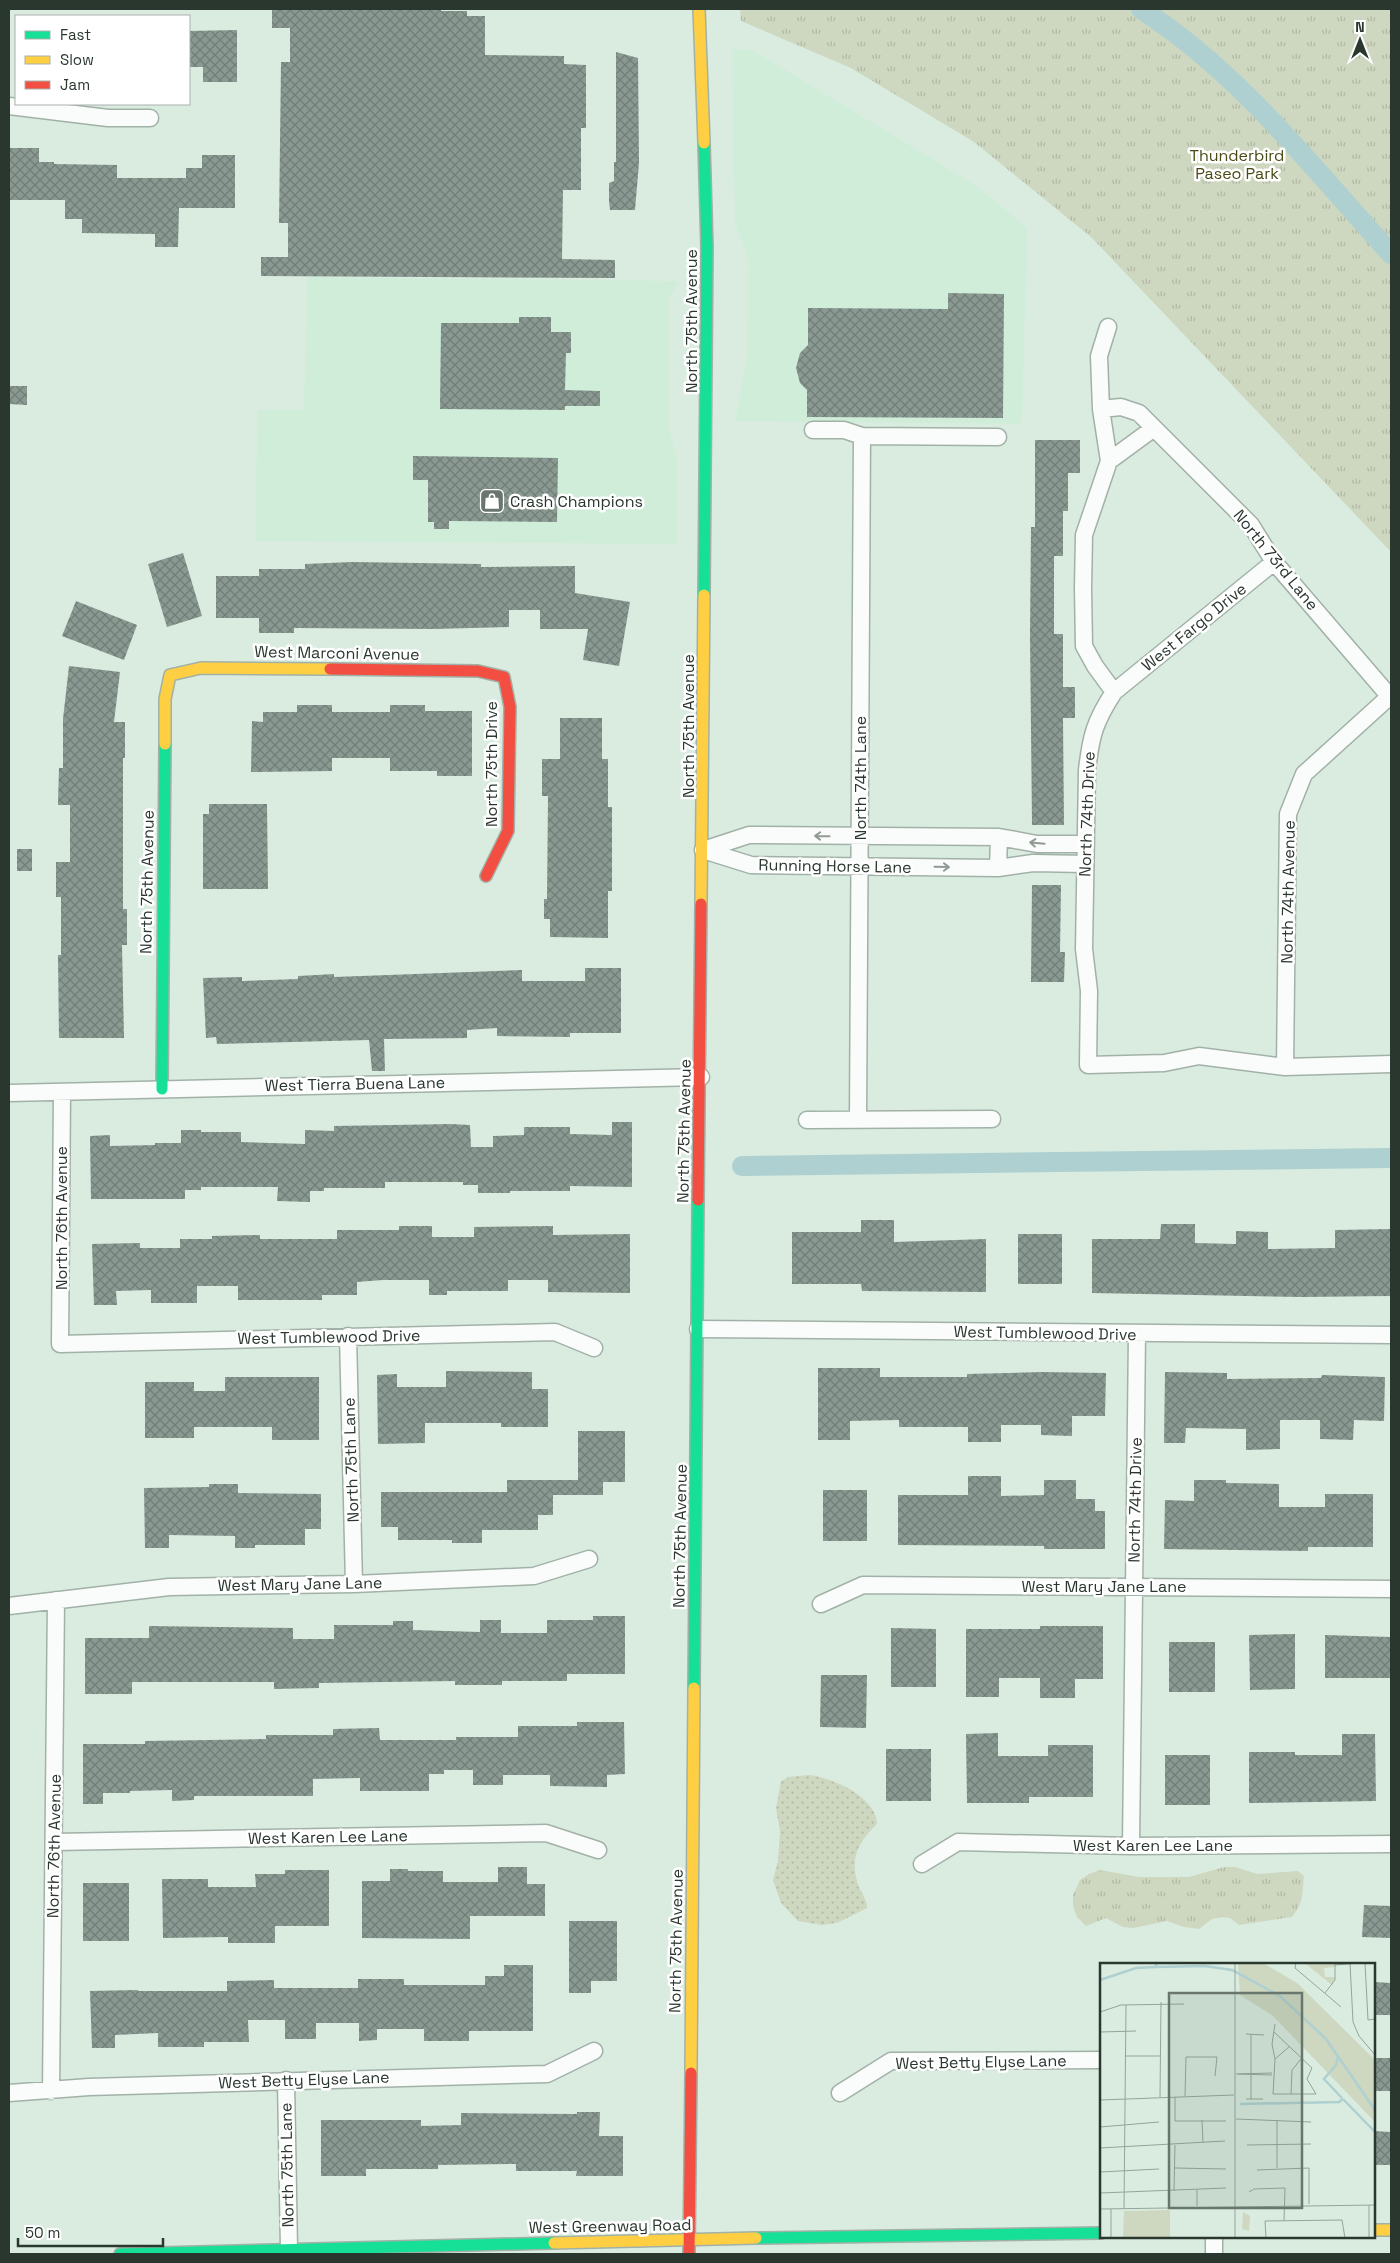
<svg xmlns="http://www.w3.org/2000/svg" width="1400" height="2263" viewBox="0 0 1400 2263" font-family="'Space Grotesk',sans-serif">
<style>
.built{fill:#cfedd9}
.grass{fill:url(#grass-dots)}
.park{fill:url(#park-tufts)}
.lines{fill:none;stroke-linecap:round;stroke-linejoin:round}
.canal{stroke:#aed0d0;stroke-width:20}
.building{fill:url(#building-cross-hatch)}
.street-casing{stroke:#a2b1a7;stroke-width:19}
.fast-casing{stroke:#a2b1a7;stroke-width:14}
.slow-casing{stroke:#a2b1a7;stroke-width:14}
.jam-casing{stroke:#a2b1a7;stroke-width:14}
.street{stroke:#f9fcfa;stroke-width:16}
.fast{stroke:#16e098;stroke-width:11}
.slow{stroke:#ffcf43;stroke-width:11}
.jam{stroke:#f24e42;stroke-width:11}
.oneway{stroke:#929a94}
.labels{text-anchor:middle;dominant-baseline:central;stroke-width:5;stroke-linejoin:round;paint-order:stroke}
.park-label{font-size:16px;fill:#494a13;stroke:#fff}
.street-label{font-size:16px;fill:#2a372f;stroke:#fff}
.poi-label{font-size:16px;fill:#2a372f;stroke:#fff;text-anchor:start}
.inset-river{fill:none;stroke:#aed0d0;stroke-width:2.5}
.inset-road{fill:none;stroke:#94a499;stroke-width:1}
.view{fill:#68766d;fill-opacity:0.15;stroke:#68766d;stroke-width:2.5}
.inset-edge{fill:none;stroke:#2a372f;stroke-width:2.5}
</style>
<defs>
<pattern id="grass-dots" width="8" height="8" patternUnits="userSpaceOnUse" patternTransform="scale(1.25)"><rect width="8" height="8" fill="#ced7c0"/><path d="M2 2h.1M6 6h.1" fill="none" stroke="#b1b9a5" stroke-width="1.8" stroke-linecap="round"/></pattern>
<pattern id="park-tufts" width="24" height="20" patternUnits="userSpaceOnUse" patternTransform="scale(1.25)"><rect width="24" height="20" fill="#ced7c0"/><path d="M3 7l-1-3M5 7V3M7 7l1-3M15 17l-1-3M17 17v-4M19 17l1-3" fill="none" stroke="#b1b9a5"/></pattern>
<pattern id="building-cross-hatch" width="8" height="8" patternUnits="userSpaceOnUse" patternTransform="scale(1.25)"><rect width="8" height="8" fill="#8a9a93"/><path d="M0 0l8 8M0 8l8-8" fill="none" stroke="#717e78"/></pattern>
</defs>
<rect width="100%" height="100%" fill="#daece0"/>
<!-- built -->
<path class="built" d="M732,49L752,50L977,186L1027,228L1022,424L735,421L747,355L748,258L735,223Z
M307,277L679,281L670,297L669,429L678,461L677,544L256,541L257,410H304Z"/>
<!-- grass -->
<path class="grass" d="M809,1775C831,1777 877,1797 877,1824C857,1843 849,1860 859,1887C862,1894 867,1900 867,1908L837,1923L822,1925L798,1921L781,1903L773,1880L778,1861L780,1832L776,1808L781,1781L789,1777Z"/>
<!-- park -->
<path class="park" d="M740,9H1391V552L1091,237L974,142L851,68L741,21Z
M1224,1867H1235L1257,1874L1298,1871L1304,1876C1302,1894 1304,1902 1292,1917L1239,1925L1230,1918L1221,1917L1212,1919L1199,1929L1184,1927L1167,1921L1133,1928L1123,1927L1106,1918L1086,1926L1077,1917L1073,1906V1895L1080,1880L1089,1874L1100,1870L1139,1877H1189Z"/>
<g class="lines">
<!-- canal -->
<path class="canal" d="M1141,9C1240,73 1313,168 1391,254
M742,1166L1391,1158"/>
</g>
<!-- building -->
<path class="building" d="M272,9H441V11H467V16H485V55L564,56V64L586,65V128H581V190H563L562,259L615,260V278L261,276V257H288V223H279L281,62H290V28H272Z
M237,30V82H203V67H189V31Z
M616,52L638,58L639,163L635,210H610L609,201V183L614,181V162H616Z
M9,148H39V162H54V164L117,165V178H186V168H202V155H235V208H179L178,247H155V234L82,233V219H65V200H9Z
M948,293L1004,294L1003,418L807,417V390L800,383L796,368L800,353L808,345V308L948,309Z
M519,317H551V332H571V353H566L565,390L600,391V406H565V410L440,409L441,323H519Z
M9,386H27V405L9,404Z
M1035,440H1080V473H1068V511H1063V556H1054V634H1063V687H1075V718H1063L1064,825H1032L1030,634L1031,527H1035Z
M413,456L558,458L557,522L449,521V529H434V522H428V480H413Z
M183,553L202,616L167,627L148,564Z
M352,562L481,564V567L575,566V593L630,602L619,666L583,660L588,629H540V610H509V627L434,629L294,628V633H259V618H216V576H259V569H305V564Z
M76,601L137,625L124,660L62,636Z
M69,666L120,672L114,722H125V758H123V909H127V945H122L124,1038H59L58,955H61V897H56V862H70V805H58L59,768H63V719Z
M297,705H332V712H390V705H425V711H472V776H437V771H390V758H332V771L251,772L252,721L263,722V712H297Z
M560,718H602V759H608V807H612V891H608V938L550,937V919H544V899H547L548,796H542V759H560Z
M209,804H267L268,889H203V814H209Z
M17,849H32V871H17Z
M1032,885H1061L1060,952H1065L1064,982H1031Z
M585,968H621V1033H570V1037L497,1036V1028L467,1030V1038L384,1039L385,1071H372L369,1040L217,1044L216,1037L206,1038L203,978L242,977V981L298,979V976L334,974V977L522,970V981H585Z
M612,1122H632V1187L570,1186V1191H510V1193H478V1185H463V1182H385V1188H324V1191H310V1202L277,1201L278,1187H201V1190H185V1199H91L90,1136L110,1135V1146L155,1145V1143H181V1130H201V1132H241V1142L305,1144V1130L334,1131V1126L451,1124L470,1125L471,1147H493V1136L524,1135V1127H570V1134L612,1135Z
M861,1220H894V1242L986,1239V1292L862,1291L861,1284H792V1232H861Z
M1161,1224H1195V1243L1236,1244V1231L1268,1232V1249L1335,1248V1230L1391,1229V1296L1302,1297L1092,1293V1239H1160Z
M399,1226H432V1237H474V1227L553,1226V1235L630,1234V1293L548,1292V1280H508V1291H447V1295H429V1280H383L357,1282V1295H322V1300H238V1286H197V1303H151V1290L116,1291L117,1305H94L92,1244L140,1243V1248H180V1239H212V1236L260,1235V1239H337V1230H399Z
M1018,1234H1062V1284H1018Z
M818,1368H880V1377H967V1374L1042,1372L1106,1373L1105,1416H1072V1436L1041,1435V1425H1001V1442H968V1427H899V1420L850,1421V1440H818Z
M446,1371L532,1372V1389H548V1427H501V1423H425V1443L378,1444L377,1375L397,1374V1387H446Z
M1165,1372L1227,1373V1379L1321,1378L1322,1375L1385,1377L1384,1421L1354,1420L1353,1440L1320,1439V1420H1280V1449L1246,1450V1429L1186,1428L1185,1443H1164Z
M225,1377H319V1440H272V1427H194V1438H145V1382H194V1391H225Z
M578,1431H625V1482H603V1495H553V1515H538V1530H482V1543H452V1540H398V1527H381V1492H507V1480H578Z
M968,1476H1001V1496L1044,1495V1480H1076V1499H1095V1511H1105V1549H1044V1546L898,1545V1495H968Z
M1194,1480H1226V1483L1279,1484V1507H1325V1494H1373V1547H1308V1551L1164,1549L1165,1500L1194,1501Z
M209,1484H238V1493L321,1494V1529H305V1545H255V1548H235V1536L169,1535V1548H145L144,1488L209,1487Z
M823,1490H867V1541H823Z
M593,1616H625V1674H567V1681H502V1685H455V1681L319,1683V1688L274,1689V1682H132V1694H85V1638H149V1626L293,1628V1639H334V1625H393V1621H413V1630L480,1632V1620H501V1633H547V1620H593Z
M1040,1626H1103V1679H1075V1698H1040V1678H999V1697H966V1629H1040Z
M891,1628L936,1629V1687H891Z
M1295,1634V1689L1250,1690L1249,1635Z
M1325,1635L1391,1637V1678H1325Z
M1169,1642H1215V1692H1169Z
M821,1675H867L866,1728L820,1727Z
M577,1722H624L625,1774L607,1775V1787L550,1786V1775H503V1785H473V1770H444V1774H429V1791H360V1778L313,1779V1796H194V1800L172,1801V1790L130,1791V1793H103V1804H83V1744H145V1741L266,1739V1735H333V1729L379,1728L380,1740H456V1737H518V1726H577Z
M998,1733V1756H1048V1745H1093V1797H1029V1803H967L966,1734Z
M1342,1734H1375L1376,1801L1249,1803V1752H1295V1755H1342Z
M886,1749H931V1801H886Z
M1165,1755H1210V1805H1165Z
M498,1867H527V1884H545V1916H470V1939L362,1938V1881H390V1869H408V1871H443V1882H498Z
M285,1870H329V1926H275V1943H228V1937L163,1938L162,1879H208V1887H256L255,1874H285Z
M83,1883H129V1941H83Z
M1364,1905L1391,1906V1938L1362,1937Z
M569,1921H617V1981H591V1993H569Z
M504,1965H533V2031H469V2041H424V2029H377V2040L359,2041V2023H316V2039H285V2020H248L249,2042H204V2047H158V2033L115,2035V2048H92L90,1991L138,1990V1991H227V1981L274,1980V1988H358V1979H404V1985H485V1976H504Z
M1374,1982L1391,1983V2015H1374Z
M1374,2058H1391V2091H1374Z
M577,2112H600L599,2136H623V2176H576L577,2171H516V2164L438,2165V2169H366V2176H321V2120H421V2126L461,2125V2113L577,2114Z
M1374,2131L1391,2132V2165H1374Z"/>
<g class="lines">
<defs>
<path id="street" d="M9,106L108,118H150
M1108,327L1099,356L1101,409L1109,461L1084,535L1083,588L1084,646L1095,666L1114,692
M1101,409L1121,407L1139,413L1251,525L1274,562L1391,698
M813,430H844L862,436L998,437
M1109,461L1154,428
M1274,562L1114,692C1095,721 1091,735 1087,770L1084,949L1089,991L1088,1065L1164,1063L1199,1056L1285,1067L1391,1064
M703,850L749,835H757L999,837L1037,844H1085
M703,850L751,865L998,868L1033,863L1085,864
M998,868L999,837
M1285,1067L1288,814L1304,774L1389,697
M62,1092L60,1344L555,1332L594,1348
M9,1093L701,1077
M807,1120L992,1119
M858,1120L862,436
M698,1329L1391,1335
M348,1336L354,1584
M821,1604L863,1585L1391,1589
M9,1606L169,1587L354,1584L534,1576L589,1559
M55,1842L546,1833L598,1850
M1131,1846L1137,1334
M922,1864L958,1842L1131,1846L1391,1844
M286,2080L289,2250
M51,2091L56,1600
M9,2093L89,2087L547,2074L594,2051
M840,2093L891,2061L1101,2060
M1214,2254V2237"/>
<path id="fast" d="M704,143L707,247L704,595
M162,1089L165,744
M694,1688L698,1200
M756,2238L1101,2233
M120,2254L554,2243"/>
<path id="slow" d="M699,9L704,143
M165,744V699L170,675L201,668L330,669
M701,904L704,595
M691,2073L694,1688
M1374,2230H1391
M554,2243L756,2238"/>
<path id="jam" d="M330,669L478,671L504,677L510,707L508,831L486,876
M698,1200L701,904
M689,2254L691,2073"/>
</defs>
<!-- street casing -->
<use href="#street" class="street-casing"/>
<!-- fast casing -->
<use href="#fast" class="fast-casing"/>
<!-- slow casing -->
<use href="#slow" class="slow-casing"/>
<!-- jam casing -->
<use href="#jam" class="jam-casing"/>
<!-- street -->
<use href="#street" class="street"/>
<!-- fast -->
<use href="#fast" class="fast"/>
<!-- slow -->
<use href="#slow" class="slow"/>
<!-- jam -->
<use href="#jam" class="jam"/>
</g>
<!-- one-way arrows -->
<defs><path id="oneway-shaft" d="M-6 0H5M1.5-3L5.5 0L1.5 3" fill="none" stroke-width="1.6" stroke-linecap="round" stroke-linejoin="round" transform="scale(1.25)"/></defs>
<g class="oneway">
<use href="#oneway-shaft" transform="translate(822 836) rotate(-179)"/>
<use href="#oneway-shaft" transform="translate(1037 843) rotate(-175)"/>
<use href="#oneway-shaft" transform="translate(942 867) rotate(1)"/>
</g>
<!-- icons -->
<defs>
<symbol id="shop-square" viewBox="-11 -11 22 22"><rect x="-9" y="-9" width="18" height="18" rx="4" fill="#68766d" stroke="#fff"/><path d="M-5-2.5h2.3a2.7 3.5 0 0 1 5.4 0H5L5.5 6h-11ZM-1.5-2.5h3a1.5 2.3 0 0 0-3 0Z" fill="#fff"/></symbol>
</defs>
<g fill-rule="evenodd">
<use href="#shop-square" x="478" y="487" width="28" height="28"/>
</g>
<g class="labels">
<!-- park labels -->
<g class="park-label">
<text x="1237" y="155">Thunderbird<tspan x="1237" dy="18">Paseo Park</tspan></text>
</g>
<!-- street labels -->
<g class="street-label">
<text transform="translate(691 321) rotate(-90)">North 75th Avenue</text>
<text transform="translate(1276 560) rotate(51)">North 73rd Lane</text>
<text transform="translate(1194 627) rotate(-39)">West Fargo Drive</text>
<text transform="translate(337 653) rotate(1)">West Marconi Avenue</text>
<text transform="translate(688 726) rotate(-90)">North 75th Avenue</text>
<text transform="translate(491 764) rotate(-90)">North 75th Drive</text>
<text transform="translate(860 778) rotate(-90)">North 74th Lane</text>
<text transform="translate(1087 814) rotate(-88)">North 74th Drive</text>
<text transform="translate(835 866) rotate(1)">Running Horse Lane</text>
<text transform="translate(147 882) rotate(-89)">North 75th Avenue</text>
<text transform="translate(1288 892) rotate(-89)">North 74th Avenue</text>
<text transform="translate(355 1084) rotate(-1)">West Tierra Buena Lane</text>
<text transform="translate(684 1131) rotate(-89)">North 75th Avenue</text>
<text transform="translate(61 1218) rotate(-90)">North 76th Avenue</text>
<text transform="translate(1045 1333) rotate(1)">West Tumblewood Drive</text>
<text transform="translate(329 1337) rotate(-1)">West Tumblewood Drive</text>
<text transform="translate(351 1460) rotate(-92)">North 75th Lane</text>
<text transform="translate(1135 1500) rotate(-89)">North 74th Drive</text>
<text transform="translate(680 1536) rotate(-89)">North 75th Avenue</text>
<text transform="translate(300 1584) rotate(-1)">West Mary Jane Lane</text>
<text x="1104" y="1586">West Mary Jane Lane</text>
<text transform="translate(328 1837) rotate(-1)">West Karen Lee Lane</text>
<text x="1153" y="1845">West Karen Lee Lane</text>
<text transform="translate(54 1846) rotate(-89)">North 76th Avenue</text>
<text transform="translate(676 1941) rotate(-89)">North 75th Avenue</text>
<text transform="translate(981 2062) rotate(-1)">West Betty Elyse Lane</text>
<text transform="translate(304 2080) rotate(-2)">West Betty Elyse Lane</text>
<text transform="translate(287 2165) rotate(-91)">North 75th Lane</text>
<text transform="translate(610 2226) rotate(-1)">West Greenway Road</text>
</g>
<!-- poi labels -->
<g class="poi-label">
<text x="510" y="501">Crash Champions</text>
</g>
</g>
<!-- overview -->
<g transform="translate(1100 1963)">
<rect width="275" height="275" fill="#daece0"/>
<path d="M143,249L150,253L149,268L142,266Z" fill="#ced7c0"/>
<path d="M163,0L197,20L275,97V159L173,53L140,32L138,0ZM235,0V4L224,5L225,14H235L232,22L206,1ZM70,247V275H23L24,248Z" fill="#ced7c0"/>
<path class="inset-river" d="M55,4L105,3L132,7L180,33L226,76L275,147M0,17L36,5L55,4L57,0M238,94L236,102L224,116L242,135M243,136L275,169M140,141L239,139L243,136"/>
<path class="inset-road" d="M196,0L195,5L241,44M250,0L253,59L259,73L275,92M265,0L268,57L275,56M235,2L259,0M225,30L235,17V0M0,49L21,42L84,41M0,69L36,68M174,69L212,105L207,116L216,131H173L175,96L172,81L175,61M146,71L164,72M26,93H60M175,96L190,83M136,111L172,110M138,111L172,112M191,131L192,107L201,96M85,133L86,94H117L115,113M60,134L61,39M75,134V158H126M146,136H163M151,136V72M0,137L134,132M136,156L211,159M102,157L103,180M0,164L59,159M147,182L211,181M0,185L125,178M75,205L126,206M177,205V157M157,207L209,205V241M0,209L59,206M97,227V243M74,228L75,182M149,229L154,226L185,225L184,258M0,230L126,225M269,242V275M24,245L26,42M0,246L275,242M11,246V275M135,275V0M166,275L165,258L242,257L245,275"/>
<path class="view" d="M69,30H202V245H69Z"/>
<rect width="275" height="275" class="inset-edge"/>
</g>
<!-- border -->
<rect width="1400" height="2263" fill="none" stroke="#2a372f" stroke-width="20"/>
<!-- legend -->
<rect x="15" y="15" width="175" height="90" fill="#ffffff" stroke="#aaafac"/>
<rect x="25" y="31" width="25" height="8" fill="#16e098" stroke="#aaafac"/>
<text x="60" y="40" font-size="15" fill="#2a372f">Fast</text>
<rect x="25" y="56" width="25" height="8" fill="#ffcf43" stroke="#aaafac"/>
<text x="60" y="65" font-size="15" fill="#2a372f">Slow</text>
<rect x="25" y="81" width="25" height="8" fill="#f24e42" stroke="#aaafac"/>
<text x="60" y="90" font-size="15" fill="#2a372f">Jam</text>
<!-- north arrow -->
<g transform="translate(1360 40)" stroke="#ffffff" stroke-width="4" paint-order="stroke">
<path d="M0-4L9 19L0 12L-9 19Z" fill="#2a372f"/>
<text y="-8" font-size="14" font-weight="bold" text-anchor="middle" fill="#2a372f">N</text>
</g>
<!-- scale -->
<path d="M18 2238v8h145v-8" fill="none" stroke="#2a372f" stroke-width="2.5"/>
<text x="25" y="2238" font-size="15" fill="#2a372f" stroke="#ffffff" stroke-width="4" paint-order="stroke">50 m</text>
</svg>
